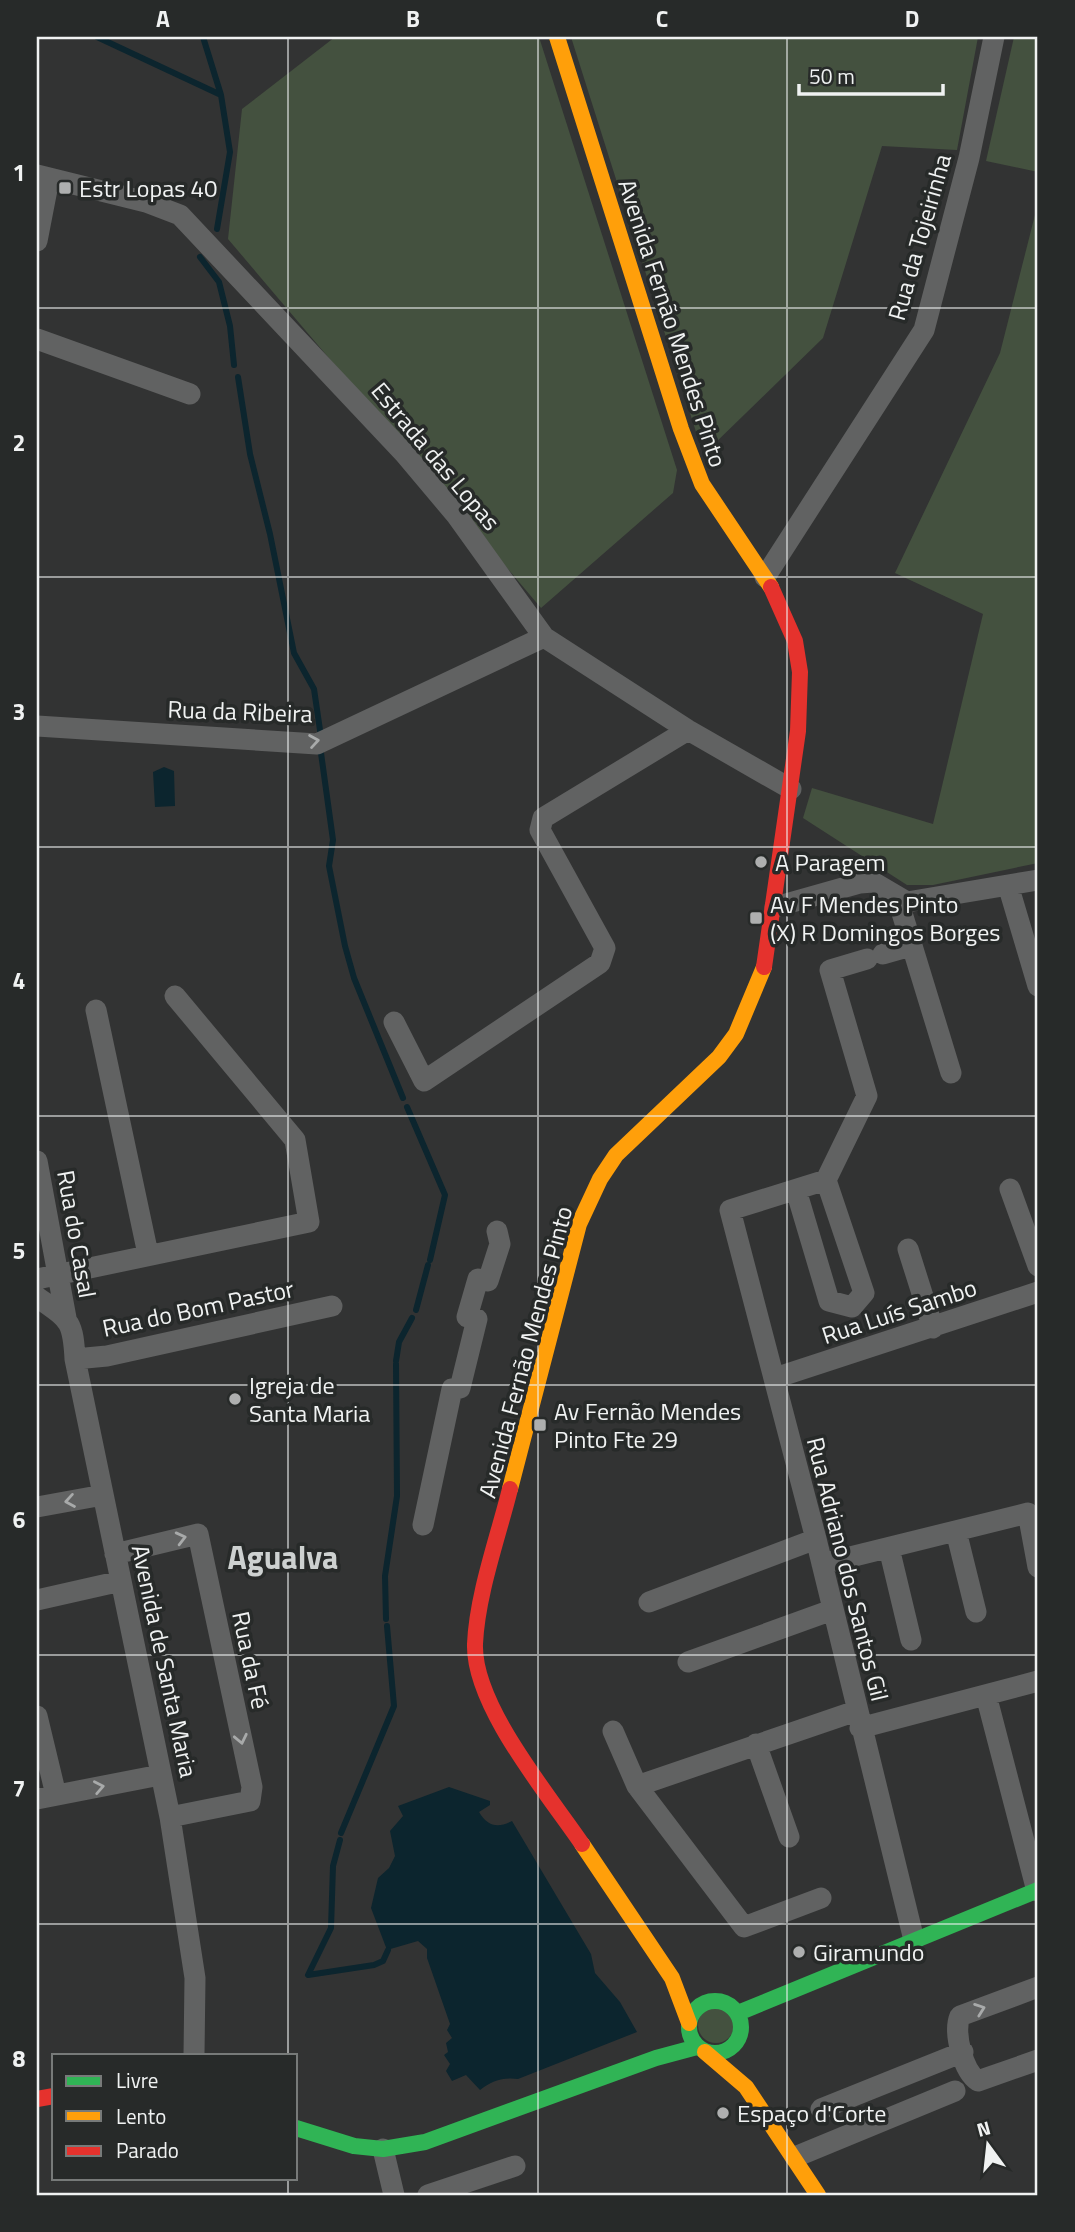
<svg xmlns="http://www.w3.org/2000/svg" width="1075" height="2232" viewBox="0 0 1075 2232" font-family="'Titillium Web',sans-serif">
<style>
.green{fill:#44513f}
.water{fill:#0c252e}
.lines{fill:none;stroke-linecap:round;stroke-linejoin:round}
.stream{stroke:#0c252e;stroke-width:6}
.street{stroke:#616262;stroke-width:21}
.fast{stroke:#30b455;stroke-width:16}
.slow{stroke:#ff9f0a;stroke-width:16}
.jam{stroke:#e5322d;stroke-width:16}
.oneway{stroke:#a8aaaa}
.grid{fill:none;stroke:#f0f2f2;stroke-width:2;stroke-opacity:0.55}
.poi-dot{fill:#aeafaf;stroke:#272a29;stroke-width:2.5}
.labels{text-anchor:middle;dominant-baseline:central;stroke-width:7;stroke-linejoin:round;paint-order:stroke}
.poi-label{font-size:24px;fill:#f0f2f2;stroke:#272a29;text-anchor:start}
.street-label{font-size:24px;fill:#f0f2f2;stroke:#272a29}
.district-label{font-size:32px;font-weight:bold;fill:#cdd1d0;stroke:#272a29}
.neatline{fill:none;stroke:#f0f2f2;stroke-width:2.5}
.grid-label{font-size:23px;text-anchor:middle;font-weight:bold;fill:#f0f2f2}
</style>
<rect width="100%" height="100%" fill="#323333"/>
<!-- green -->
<path class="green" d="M335,37H539L677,470L673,493L541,608L228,239L242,109Z
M571,37H978L957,150L882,146L823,338L710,448L697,435Z
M1014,37H1038V172L986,161Z
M1038,203V863L933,885H907L803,818L812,788L933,824L983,614L895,573L1000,353Z
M698 2025a18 18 0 1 1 36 0a18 18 0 1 1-36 0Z"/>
<!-- water -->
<path class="water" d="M164,767L174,771L175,806L155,807L153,772Z
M449,1787L490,1801V1805L479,1812C488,1827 498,1828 512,1821L591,1954L595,1973L620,2002L637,2032L518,2079C503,2077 491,2081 480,2090L466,2075L452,2081L446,2071L450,2064L444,2055L448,2052L446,2043L452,2038L447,2030L450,2024L427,1958V1949L418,1941L387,1950L371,1908L378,1878L389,1868L395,1856L390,1831L403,1816L398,1806Z"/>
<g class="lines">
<!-- stream -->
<path class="stream" d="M97,37L221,95L230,152L217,229
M203,37L221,95
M200,257L219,282L230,326L234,365
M238,377L250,454L270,534L294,653L314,689L321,737
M321,753L333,840L329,866L345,946L354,978L403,1098
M407,1107L445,1195L430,1260
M416,1310L428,1265
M396,1361L399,1342L412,1318
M386,1619L385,1576L397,1496L396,1364
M341,1833L394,1706L387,1626
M340,1840L333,1866L331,1928L308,1975L374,1965L383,1961L388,1950"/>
<!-- street -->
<path class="street" d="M37,175L146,202L180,215L404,453L457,516L544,637L688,730L791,789
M37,241L49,179
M37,339L190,394
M765,577L924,330L969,158L994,37
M37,726L317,744L544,637
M1008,885L1038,986
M898,900L951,1073
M775,907L860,883L873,882L907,902L1038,880
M883,954L911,946
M96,1010L148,1254
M394,1022L424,1081L600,963L605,948L540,830L543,818L688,730
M37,1161L66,1318
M826,1180L867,1096L830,970L867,959
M1010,1189L1038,1266
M796,1190L829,1301L852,1307L864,1293L826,1180L730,1210L816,1539L914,1940
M908,1249L933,1328
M37,1279L309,1222L295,1140L175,996
M37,1297C69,1320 73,1319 75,1359L170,1817L195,1978L194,2055
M75,1359L107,1356L332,1306
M775,1378L1038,1292
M37,1507L103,1495
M423,1525L452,1389L460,1388L477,1319L467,1317L478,1279L488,1281L500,1244L497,1231
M956,1531L976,1612
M889,1548L911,1640
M115,1554L198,1534L252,1787L250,1801L170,1817
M822,1564L1028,1513L1038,1567
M37,1600L121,1581
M649,1602L816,1539
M688,1662L832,1610
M986,1695L1037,1891
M37,1716L56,1795
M860,1728L1038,1681
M613,1731L637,1786L744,1927L821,1898
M756,1744L789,1837
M637,1786L856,1711
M37,1799L160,1775
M1038,1987L960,2016C953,2032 963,2071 978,2081L1038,2060
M821,2109L963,2052
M383,2149L394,2195
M795,2157L955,2091
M428,2195L515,2166"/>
<!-- fast -->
<path class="fast" d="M689 2027a26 26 0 1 1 52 0a26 26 0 1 1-52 0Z
M738,2013L1038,1890
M296,2128L354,2146L383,2149L425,2142L656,2058L697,2047"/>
<!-- slow -->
<path class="slow" d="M557,37L681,429L702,484L771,587
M510,1489L579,1224L600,1179L616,1155L719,1057L736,1034L764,967
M582,1844L672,1978L689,2023
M705,2052L746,2087L818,2195"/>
<!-- jam -->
<path class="jam" d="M764,967L798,731L800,672L795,641L771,587
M510,1489C498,1537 477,1595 475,1644C473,1705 548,1794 582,1844
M37,2099L54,2096"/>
</g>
<!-- one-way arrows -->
<defs><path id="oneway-chevron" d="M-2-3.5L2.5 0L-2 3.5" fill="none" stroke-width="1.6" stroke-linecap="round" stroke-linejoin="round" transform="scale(1.75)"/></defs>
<g class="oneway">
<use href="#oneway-chevron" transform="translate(314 741) rotate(-9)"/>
<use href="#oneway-chevron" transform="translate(70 1501) rotate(170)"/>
<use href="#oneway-chevron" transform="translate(181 1538) rotate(-14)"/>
<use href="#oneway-chevron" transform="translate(241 1739) rotate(78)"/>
<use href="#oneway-chevron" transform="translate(99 1787) rotate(-11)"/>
<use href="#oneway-chevron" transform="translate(980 2009) rotate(-20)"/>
</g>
<!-- grid -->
<path class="grid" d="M288,37V2055M538,37V2195M787,37V2195M37,308H1038M37,577H1038M37,847H1038M37,1116H1038M37,1385H1038M37,1655H1038M37,1924H1038M288,2178V2195"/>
<!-- markers -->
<g class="poi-dot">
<rect x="58" y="181" width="14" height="14" rx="3.5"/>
<circle cx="761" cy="862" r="7"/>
<rect x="749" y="911" width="14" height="14" rx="3.5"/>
<circle cx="235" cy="1399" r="7"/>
<rect x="533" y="1418" width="14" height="14" rx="3.5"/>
<circle cx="799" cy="1952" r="7"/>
<circle cx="723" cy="2113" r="7"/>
</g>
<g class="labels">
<!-- poi labels -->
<g class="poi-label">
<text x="79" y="188">Estr Lopas 40</text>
<text x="775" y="862">A Paragem</text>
<text x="770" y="904">Av F Mendes Pinto<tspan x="770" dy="28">(X) R Domingos Borges</tspan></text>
<text x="249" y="1385">Igreja de<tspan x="249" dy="28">Santa Maria</tspan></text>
<text x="554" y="1411">Av Fernão Mendes<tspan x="554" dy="28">Pinto Fte 29</tspan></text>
<text x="813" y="1952">Giramundo</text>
<text x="737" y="2113">Espaço d'Corte</text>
</g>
<!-- street labels -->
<g class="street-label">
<text transform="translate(919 237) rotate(-74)">Rua da Tojeirinha</text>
<text transform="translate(673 323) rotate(72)">Avenida Fernão Mendes Pinto</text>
<text transform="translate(436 456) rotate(50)">Estrada das Lopas</text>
<text transform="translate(240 711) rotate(2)">Rua da Ribeira</text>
<text transform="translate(77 1234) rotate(80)">Rua do Casal</text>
<text transform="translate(198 1308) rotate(-12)">Rua do Bom Pastor</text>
<text transform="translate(899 1311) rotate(-18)">Rua Luís Sambo</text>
<text transform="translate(525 1352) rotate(-75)">Avenida Fernão Mendes Pinto</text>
<text transform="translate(848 1569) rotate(76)">Rua Adriano dos Santos Gil</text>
<text transform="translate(251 1660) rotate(78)">Rua da Fé</text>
<text transform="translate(165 1661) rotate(78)">Avenida de Santa Maria</text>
</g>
<!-- district labels -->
<g class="district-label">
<text x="283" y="1557">Agualva</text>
</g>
</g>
<!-- border -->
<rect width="1075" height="2232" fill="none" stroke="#272a29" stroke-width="77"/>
<!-- legend -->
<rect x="52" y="2054" width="245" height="126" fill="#272a29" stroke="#777a79" stroke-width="2"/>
<rect x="66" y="2076" width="35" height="10" fill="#30b455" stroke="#777a79" stroke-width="2"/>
<text x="116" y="2088" font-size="21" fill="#f0f2f2">Livre</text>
<rect x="66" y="2111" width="35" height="10" fill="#ff9f0a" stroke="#777a79" stroke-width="2"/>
<text x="116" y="2124" font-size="21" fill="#f0f2f2">Lento</text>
<rect x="66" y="2146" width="35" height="10" fill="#e5322d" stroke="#777a79" stroke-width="2"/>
<text x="116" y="2158" font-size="21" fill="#f0f2f2">Parado</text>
<!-- north arrow -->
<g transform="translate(988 2145) rotate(345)" stroke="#272a29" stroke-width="5" paint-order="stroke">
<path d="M0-5L12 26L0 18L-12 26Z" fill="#f0f2f2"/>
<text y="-10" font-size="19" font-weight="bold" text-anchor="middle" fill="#f0f2f2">N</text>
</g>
<!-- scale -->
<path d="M799 84v10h144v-10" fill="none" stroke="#f0f2f2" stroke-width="3.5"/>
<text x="809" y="84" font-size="21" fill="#f0f2f2" stroke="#272a29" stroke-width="5" paint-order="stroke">50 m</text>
<rect x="38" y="38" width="998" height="2156" class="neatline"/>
<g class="grid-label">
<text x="163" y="27">A</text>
<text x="413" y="27">B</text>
<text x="662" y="27">C</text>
<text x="912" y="27">D</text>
<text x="19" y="181">1</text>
<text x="19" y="451">2</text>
<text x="19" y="720">3</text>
<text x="19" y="989">4</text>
<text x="19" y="1259">5</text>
<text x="19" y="1528">6</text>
<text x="19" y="1797">7</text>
<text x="19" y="2067">8</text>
</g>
</svg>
